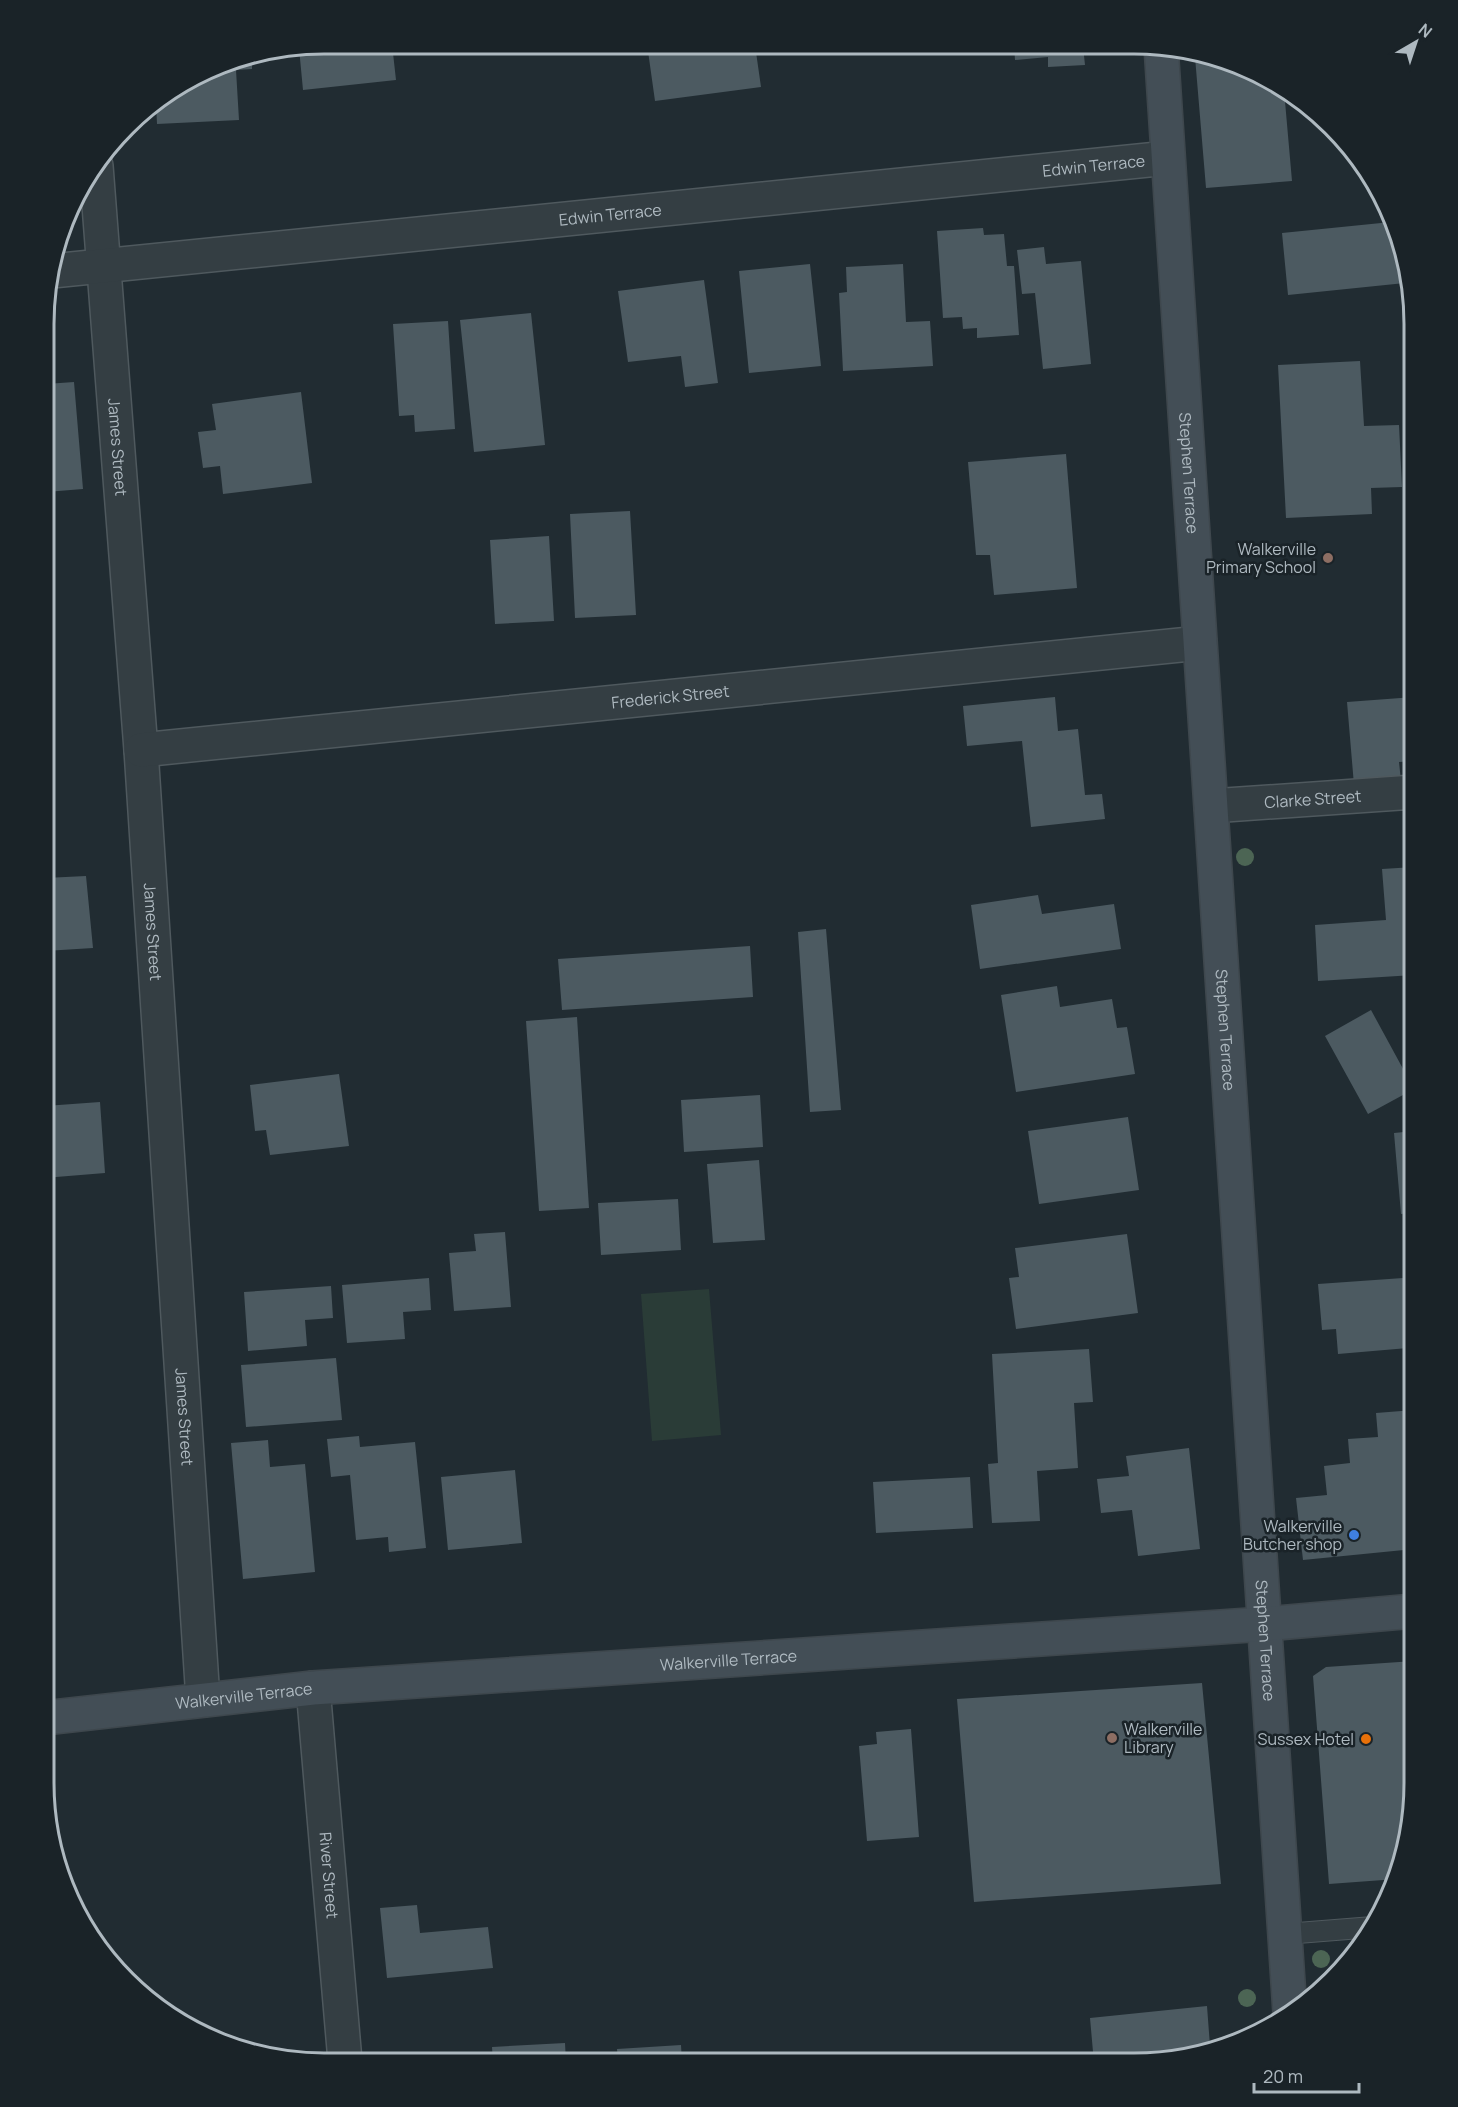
<svg xmlns="http://www.w3.org/2000/svg" width="1458" height="2107" viewBox="0 0 1458 2107" font-family="Manrope,sans-serif">
<style>
.green{fill:#2a3c37}
.building{fill:#4c5a61}
.lines{fill:none;stroke-linecap:round;stroke-linejoin:round}
.lane-casing{stroke:#4f595e;stroke-width:22}
.street-casing{stroke:#4f595e;stroke-width:36}
.secondary-casing{stroke:#3e474d;stroke-width:36}
.lane{stroke:#343e43;stroke-width:20}
.street{stroke:#343e43;stroke-width:33}
.secondary{stroke:#434e56;stroke-width:33}
.tree{fill:#4c6554}
.education-dot{fill:#8d6e63;stroke:#1a2328;stroke-width:2}
.shop-dot{fill:#3f7fe0;stroke:#1a2328;stroke-width:2}
.food-dot{fill:#e8710a;stroke:#1a2328;stroke-width:2}
.labels{text-anchor:middle;dominant-baseline:central;stroke-width:5;stroke-linejoin:round;paint-order:stroke}
.street-label{font-size:16px;fill:#aeb9c0;stroke:#1a2328}
.poi-label{font-size:16px;fill:#aeb9c0;stroke:#1a2328;text-anchor:end}
.rim{fill:none;stroke:#aeb9c0;stroke-width:3}
</style>
<rect width="100%" height="100%" fill="#212c32"/>
<!-- green -->
<path class="green" d="M709,1289L721,1435L652,1441L641,1294Z"/>
<!-- building -->
<path class="building" d="M324,44H392L396,80L303,90L299,48Z
M647,44L690,45L691,52L755,45L761,87L655,101Z
M1014,45L1083,46L1085,65L1048,67V57L1015,60Z
M252,55V69L236,70L239,120L157,124L156,103L234,59Z
M1206,55L1241,65L1284,90L1292,181L1206,188L1195,57Z
M1391,222L1405,283L1288,295L1282,233Z
M983,228L984,235L1004,234L1007,266H1014L1019,335L977,338V328L963,329L962,317L943,318L937,231Z
M1044,247L1046,264L1081,261L1091,364L1043,369L1035,293L1022,294L1017,250Z
M810,264L821,366L749,373L739,271Z
M903,264L906,322L930,321L933,366L843,371L839,293L847,292L846,267Z
M704,280L718,383L685,387L681,356L628,362L618,291Z
M531,313L545,445L474,452L460,320Z
M448,321L455,429L415,432L414,415L399,416L393,324Z
M1360,361L1364,426L1399,425L1402,487L1371,488L1372,514L1286,518L1278,365Z
M74,382L83,489L46,492V384Z
M301,392L312,483L223,494L220,466L203,468L198,432L216,430L212,404Z
M1066,454L1077,588L994,595L990,555H976L968,462Z
M630,511L636,615L575,618L570,514Z
M549,536L554,621L495,624L490,540Z
M1055,697L1058,731L1078,729L1085,795L1102,794L1105,819L1031,827L1022,741L967,746L963,706Z
M1414,697V761L1399,762L1401,781L1354,785L1347,702Z
M1414,867V975L1318,981L1315,925L1386,920L1382,869Z
M86,876L93,948L45,951V878Z
M1038,895L1042,914L1114,904L1121,949L980,969L971,905Z
M826,929L841,1110L810,1112L798,932Z
M750,946L753,997L562,1010L558,959Z
M1057,986L1060,1007L1112,999L1117,1028L1127,1027L1135,1074L1016,1092L1001,995Z
M1371,1010L1414,1089L1368,1114L1325,1036Z
M577,1017L589,1208L539,1211L526,1021Z
M339,1074L349,1146L270,1155L266,1130L255,1131L250,1085Z
M760,1095L763,1147L684,1152L681,1100Z
M100,1102L105,1173L44,1178L45,1106Z
M1128,1117L1139,1190L1039,1204L1028,1131Z
M1414,1131V1229H1412L1411,1213L1401,1214L1394,1133Z
M759,1160L765,1240L713,1243L707,1164Z
M678,1199L681,1250L601,1255L598,1203Z
M505,1232L511,1307L454,1311L449,1253L476,1251L474,1234Z
M1127,1234L1138,1313L1016,1329L1009,1278L1019,1277L1015,1248Z
M429,1278L431,1310L403,1312L405,1339L347,1343L342,1285Z
M1403,1278L1408,1348L1338,1354L1336,1329L1322,1330L1318,1284Z
M331,1286L333,1318L305,1320L307,1346L248,1351L244,1292Z
M1089,1349L1093,1402L1074,1403L1078,1468L1037,1471L1040,1521L992,1523L988,1464L998,1463L992,1354Z
M336,1358L342,1420L246,1427L241,1365Z
M1414,1410V1549L1303,1560L1296,1498L1327,1495L1324,1466L1350,1463L1348,1439L1378,1437L1376,1413Z
M359,1436L360,1447L415,1442L426,1548L389,1552L388,1537L356,1540L350,1475L331,1477L327,1439Z
M268,1440L270,1467L305,1464L315,1572L243,1579L231,1443Z
M1189,1448L1200,1549L1138,1556L1132,1510L1101,1513L1097,1479L1129,1476L1126,1456Z
M515,1470L522,1543L448,1550L441,1477Z
M970,1477L973,1528L876,1533L873,1482Z
M1414,1661V1802L1399,1873L1397,1879L1329,1884L1313,1676L1326,1667Z
M1202,1683L1221,1884L974,1902L957,1699Z
M911,1729L919,1837L867,1841L859,1746L877,1744L876,1732Z
M417,1905L420,1933L488,1927L493,1968L387,1978L380,1908Z
M1207,2006L1210,2046L1134,2063H1094L1090,2018Z
M565,2043L566,2062H493L492,2047Z
M681,2045L682,2062H618L617,2049Z"/>
<g class="lines">
<defs>
<path id="lane" d="M1285,1934L1373,1927"/>
<g id="street">
<path id="s1" d="M96,166L141,750L203,1700"/>
<path id="s2" d="M52,271L1168,158"/>
<path id="s3" d="M141,750L1200,643"/>
<path id="s4" d="M1211,806L1414,792"/>
<path id="s5" d="M313,1688L345,2061"/>
</g>
<g id="secondary">
<path id="s6" d="M1161,46L1290,2013"/>
<path id="s7" d="M44,1718L313,1688L1265,1624L1414,1611"/>
</g>
</defs>
<!-- lane casing -->
<use href="#lane" class="lane-casing"/>
<!-- street casing -->
<use href="#street" class="street-casing"/>
<!-- secondary casing -->
<use href="#secondary" class="secondary-casing"/>
<!-- lane -->
<use href="#lane" class="lane"/>
<!-- street -->
<use href="#street" class="street"/>
<!-- secondary -->
<use href="#secondary" class="secondary"/>
</g>
<!-- trees -->
<g class="tree">
<circle cx="1245" cy="857" r="9"/>
<circle cx="1321" cy="1959" r="9"/>
<circle cx="1247" cy="1998" r="9"/>
</g>
<!-- markers -->
<g class="education-dot">
<circle cx="1328" cy="558" r="6"/>
<circle cx="1112" cy="1738" r="6"/>
</g>
<circle class="shop-dot" cx="1354" cy="1535" r="6"/>
<circle class="food-dot" cx="1366" cy="1739" r="6"/>
<g class="labels">
<!-- street labels -->
<g class="street-label">
<text stroke="none"><textPath href="#s2" startOffset="1047">Edwin Terrace</textPath></text>
<text stroke="none"><textPath href="#s2" startOffset="561">Edwin Terrace</textPath></text>
<text stroke="none"><textPath href="#s1" startOffset="282">James Street</textPath></text>
<text stroke="none"><textPath href="#s6" startOffset="428">Stephen Terrace</textPath></text>
<text stroke="none"><textPath href="#s3" startOffset="532">Frederick Street</textPath></text>
<text stroke="none"><textPath href="#s4" startOffset="102">Clarke Street</textPath></text>
<text stroke="none"><textPath href="#s1" startOffset="768">James Street</textPath></text>
<text stroke="none"><textPath href="#s6" startOffset="986">Stephen Terrace</textPath></text>
<text stroke="none"><textPath href="#s1" startOffset="1254">James Street</textPath></text>
<text stroke="none"><textPath href="#s6" startOffset="1598">Stephen Terrace</textPath></text>
<text stroke="none"><textPath href="#s7" startOffset="687">Walkerville Terrace</textPath></text>
<text stroke="none"><textPath href="#s7" startOffset="201">Walkerville Terrace</textPath></text>
<text stroke="none"><textPath href="#s5" startOffset="188">River Street</textPath></text>
</g>
<!-- poi labels -->
<g class="poi-label">
<text x="1316" y="549">Walkerville<tspan x="1316" dy="18">Primary School</tspan></text>
<text x="1342" y="1526">Walkerville<tspan x="1342" dy="18">Butcher shop</tspan></text>
<text x="1124" y="1729" text-anchor="start">Walkerville<tspan x="1124" dy="18">Library</tspan></text>
<text x="1354" y="1739">Sussex Hotel</text>
</g>
</g>
<!-- crop -->
<path d="M0 0H1458V2107H0ZM324 54H1134A270 270 0 0 1 1404 324V1783A270 270 0 0 1 1134 2053H324A270 270 0 0 1 54 1783V324A270 270 0 0 1 324 54Z" fill="#1a2328" fill-rule="evenodd"/>
<path class="rim" d="M324 54H1134A270 270 0 0 1 1404 324V1783A270 270 0 0 1 1134 2053H324A270 270 0 0 1 54 1783V324A270 270 0 0 1 324 54Z"/>
<!-- north arrow -->
<g transform="translate(1416 42) rotate(39)" stroke="#1a2328" stroke-width="4.5" paint-order="stroke">
<path d="M0-4.5L10 22L0 15L-10 22Z" fill="#aeb9c0"/>
<text y="-9" font-size="16" font-weight="bold" text-anchor="middle" fill="#aeb9c0">N</text>
</g>
<!-- scale -->
<path d="M1254 2083v9h105v-9" fill="none" stroke="#aeb9c0" stroke-width="3"/>
<text x="1263" y="2083" font-size="18" fill="#aeb9c0" stroke="#1a2328" stroke-width="4.5" paint-order="stroke">20 m</text>
</svg>
